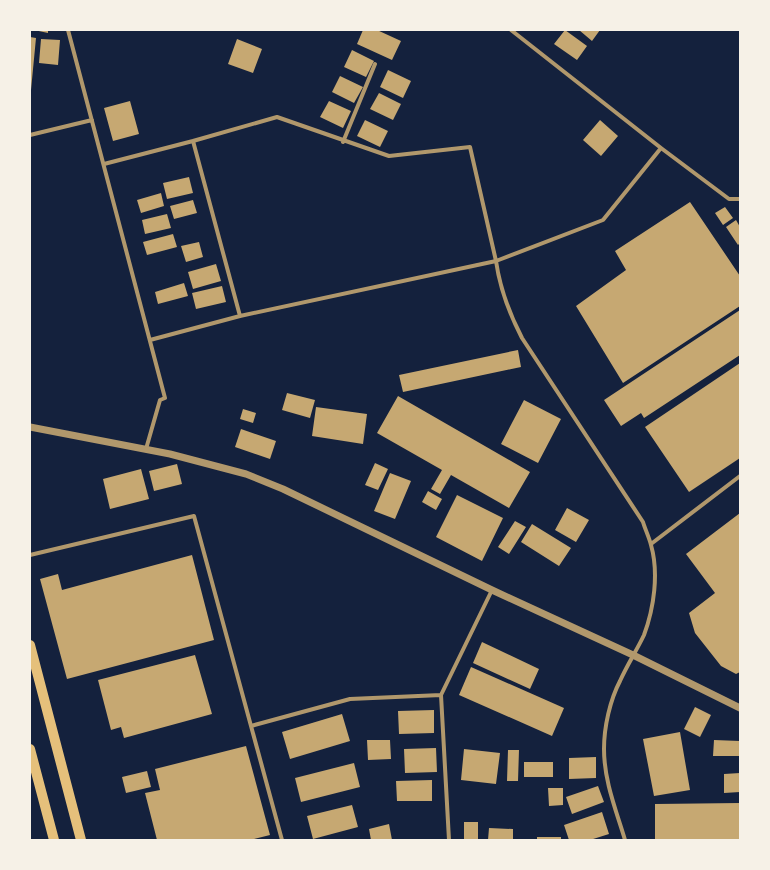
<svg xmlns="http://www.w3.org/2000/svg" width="770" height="870" viewBox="0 0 770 870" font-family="'Work Sans',sans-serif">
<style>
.building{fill:#c6a872}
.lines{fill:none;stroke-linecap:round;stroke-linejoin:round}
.minor{stroke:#b1986c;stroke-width:4}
.tertiary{stroke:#b1986c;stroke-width:7}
.primary{stroke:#e5c07b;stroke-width:10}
</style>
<rect width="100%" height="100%" fill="#14213d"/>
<!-- building -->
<path class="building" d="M34,30H48V33Z
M363,30H377L401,41L392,60L357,44Z
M565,30L587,46L577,60L554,44Z
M579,30H600L592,41Z
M30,37L36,38L31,90H30Z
M41,39L60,40L58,65L39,63Z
M237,39L262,49L253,73L228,64Z
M352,50L374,61L366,77L344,67Z
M388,70L411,81L403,98L380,87Z
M340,76L363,87L354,103L332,92Z
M379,93L401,104L393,120L370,109Z
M130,101L139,134L113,141L104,108Z
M329,101L351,111L343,128L320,117Z
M365,120L388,131L380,147L357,136Z
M600,120L618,136L601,156L583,140Z
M189,177L193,193L167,199L163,183Z
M161,193L164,206L141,213L137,200Z
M193,200L197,213L174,219L170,206Z
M690,202L740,276V306L623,383L576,306L626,270L615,251Z
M725,207L733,218L723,225L715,213Z
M167,214L171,228L145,234L142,220Z
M736,220L740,227V243L738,245L726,227Z
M173,234L177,247L147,255L143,242Z
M199,242L203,257L186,262L181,246Z
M216,264L221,281L193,289L188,272Z
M184,283L188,296L158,304L155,292Z
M222,286L226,302L196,309L192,293Z
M740,310V355L644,418L641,413L621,426L604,400Z
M518,350L521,367L403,392L399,375Z
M740,363V458L689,492L645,427Z
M287,393L315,400L310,418L282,410Z
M398,396L530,472L509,508L451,475L440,494L431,489L442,470L377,433Z
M524,400L561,419L538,463L501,444Z
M316,407L367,414L363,444L312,436Z
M243,409L256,413L253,423L240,419Z
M241,429L276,441L270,459L235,447Z
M375,463L388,469L378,490L365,485Z
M177,464L182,484L154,491L149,471Z
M141,469L149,499L110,509L103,479Z
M390,473L411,481L395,519L374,511Z
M428,491L442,499L436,510L422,502Z
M457,495L503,518L482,561L436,537Z
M567,508L589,520L576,542L555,530Z
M740,513V672L736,674L721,666L695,633L689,613L715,593L686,554Z
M515,521L526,527L509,554L498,547Z
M532,524L571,548L559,566L521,542Z
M192,555L214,640L67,679L40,579L58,574L62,590Z
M482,642L539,669L530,689L473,663Z
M195,655L212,714L124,738L121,727L111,730L98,680Z
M471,667L564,708L552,736L459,695Z
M695,707L711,715L700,737L684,729Z
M434,710V733L399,734L398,711Z
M342,714L350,741L290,759L282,732Z
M680,732L690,790L654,796L643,739Z
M367,740H390L391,759L368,760Z
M714,740L740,741V756H713Z
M246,746L270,835L250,840H157L145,793L160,790L155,769Z
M436,748L437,772L405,773L404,749Z
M464,749L500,753L496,784L461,780Z
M508,750H519L518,781H507Z
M596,757V778L569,779V758Z
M524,762H553V777H524Z
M354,763L360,787L301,802L295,778Z
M147,771L151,787L126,793L122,777Z
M740,773V792L724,793V774Z
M432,780V801H397L396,781Z
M598,786L604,802L572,814L566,797Z
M548,788H563V805L549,806Z
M740,803V840H655V804Z
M352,805L358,827L313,839L307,816Z
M602,812L609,834L590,840H569L564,825Z
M464,822H478V840H464Z
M389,824L392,840H371L369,829Z
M489,828L513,829V840H488Z
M537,837H561V840H537Z"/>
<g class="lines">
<!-- minor -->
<path class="minor" d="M68,30L165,398L160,400L146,449
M511,30L661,148L603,220L496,261C500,289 509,313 522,338L643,522C645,529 649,537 651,545C659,573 654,608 644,635C637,650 627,665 620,681C610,700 604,727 604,749C604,781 616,810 625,840
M30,135L92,120
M193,141L277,117L389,156L470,147L496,261L240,316
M343,142L375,64
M661,148L729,199H740
M104,164L193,141L240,316L150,340
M651,544L740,476
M30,555L194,516L282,840
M251,726L350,699L441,695
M449,840L441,695L492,590"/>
<!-- tertiary -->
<path class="tertiary" d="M30,427L170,454L246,474L283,489L492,590L633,655L740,708"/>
<!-- primary -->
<path class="primary" d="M30,645L81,840
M30,749L54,840"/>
</g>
<!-- border -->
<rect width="770" height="870" fill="none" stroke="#f6f1e7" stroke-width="62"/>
</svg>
